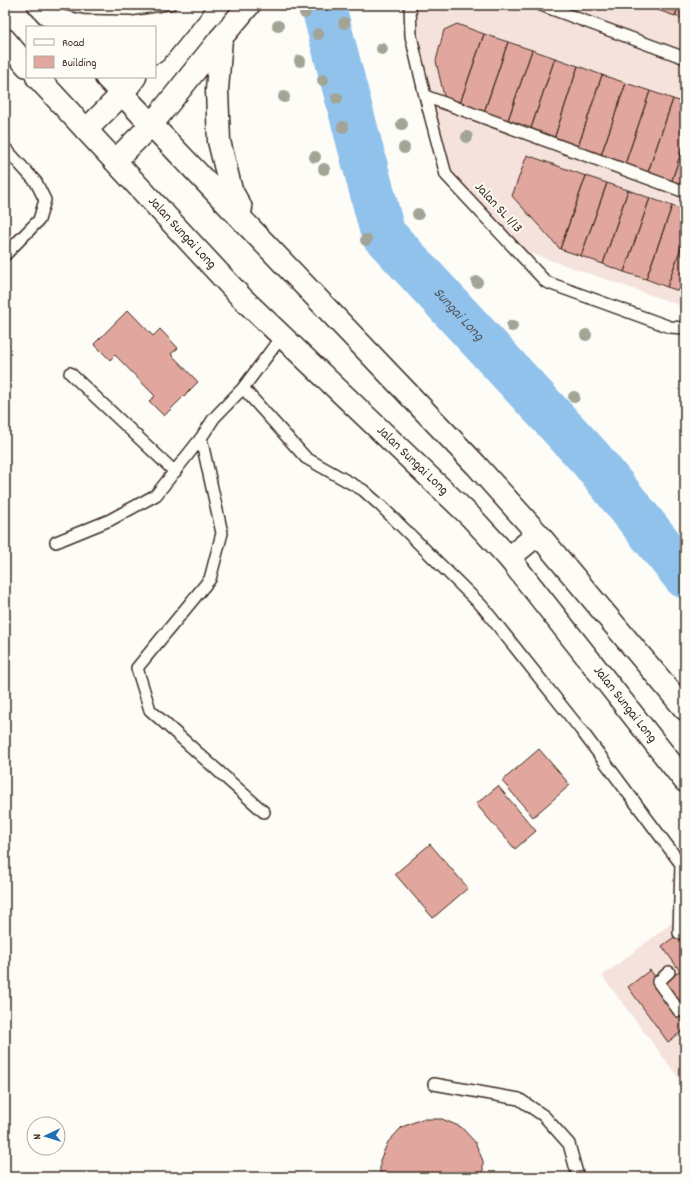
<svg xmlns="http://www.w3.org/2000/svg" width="690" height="1182" viewBox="0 0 690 1182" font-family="Dekko,sans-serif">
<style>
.built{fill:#f5e2dc}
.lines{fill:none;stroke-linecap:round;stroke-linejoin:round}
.river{stroke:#90c2ec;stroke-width:45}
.building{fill:#e1a79e;stroke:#3b2a1e}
.service-casing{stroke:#3b2a1e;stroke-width:14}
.tertiary-casing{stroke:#3b2a1e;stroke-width:25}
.service{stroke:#fdfcf7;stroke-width:11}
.tertiary{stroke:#fdfcf7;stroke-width:22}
.tree{fill:#a2a495}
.labels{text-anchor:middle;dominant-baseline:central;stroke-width:4;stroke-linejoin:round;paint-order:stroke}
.street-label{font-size:14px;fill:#3b2a1e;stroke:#fdfcf7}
.water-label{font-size:15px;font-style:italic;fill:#54585c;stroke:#fdfcf7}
</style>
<rect width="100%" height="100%" fill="#fdfcf7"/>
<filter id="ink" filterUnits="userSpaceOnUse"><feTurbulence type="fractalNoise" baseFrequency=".025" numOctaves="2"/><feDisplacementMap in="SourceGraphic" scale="8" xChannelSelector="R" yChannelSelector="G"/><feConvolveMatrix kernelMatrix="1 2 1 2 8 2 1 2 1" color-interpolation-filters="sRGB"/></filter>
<g filter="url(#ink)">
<!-- built -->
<path class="built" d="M417,5H685V307L527,252L451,173L418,38Z
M685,913V1086L602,976Z"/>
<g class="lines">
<!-- river -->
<path class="river" id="s1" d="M323,5L383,234L591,459L685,576"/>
</g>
<!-- building -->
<path class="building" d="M653,5H679L675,16L652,8Z
M679,5H685V20L675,16Z
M457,24L484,34L458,109L446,105L436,61L444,30Z
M484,34L508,42L482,118L458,109Z
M508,42L532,50L506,126L482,118Z
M532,50L555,58L529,134L506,126Z
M555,58L578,66L553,142L529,134Z
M578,66L602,75L577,150L553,142Z
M602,75L626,83L600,158L577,150Z
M626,83L650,91L624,167L600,158Z
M650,91L673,99L647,175L624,167Z
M673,99L685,103V141L671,183L647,175Z
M685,141V188L671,183Z
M527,155L586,176L560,249L512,196Z
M586,176L607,183L581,256L560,249Z
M607,183L628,190L603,264L581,256Z
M628,190L650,198L624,272L603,264Z
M650,198L672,206L646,279L624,272Z
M672,206L685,211V236L667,287L646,279Z
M685,236V293L667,287Z
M128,310L153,336L160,329L178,348L171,354L198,382L164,416L149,401L155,396L115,355L110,360L94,344Z
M539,749L570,785L533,817L502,781Z
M498,786L536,831L515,849L476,804Z
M430,844L468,888L433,918L395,874Z
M685,929V1017L661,985L680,971L662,946Z
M650,970L685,1017V1029L668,1042L628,987Z
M422,1119H442L461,1127L475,1142L483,1161V1177H380V1160L388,1142L402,1127Z"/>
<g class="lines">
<defs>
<path id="service" d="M410,5L411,36L425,96L446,175L546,282L670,327L685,328
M541,5L685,58
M425,96L685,192
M5,148L36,182L45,200L39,220L5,255
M70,373L175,472
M243,388L306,458L363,490L381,506L482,606L581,730L681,864L679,933
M201,438L222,533L210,579L137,668L150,710L264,812
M56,542L110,520L156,495L201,438L214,418L243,388L282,336
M669,972L658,982L679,1011L685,1007
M434,1084L519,1099L544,1116L569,1144L578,1177"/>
<g id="tertiary">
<path d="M39,5L60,27"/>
<path d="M54,20L82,26L130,27"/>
<path d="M137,27L181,20"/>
<path d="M221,38L217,90L219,141L231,190L241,208"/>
<path d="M5,40L27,66"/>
<path d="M155,52L193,5"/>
<path id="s2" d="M37,77L241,297L471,517L509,558L685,781"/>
<path d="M106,77L476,465L538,534L685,709"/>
<path d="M86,130L122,94L135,77"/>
<path d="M115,161L152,124L221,38L249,5"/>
<path d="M509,558L538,534"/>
</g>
</defs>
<!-- service casing -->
<use href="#service" class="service-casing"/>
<!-- tertiary casing -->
<use href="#tertiary" class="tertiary-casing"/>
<!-- service -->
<use href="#service" class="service"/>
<!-- tertiary -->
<use href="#tertiary" class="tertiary"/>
</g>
<!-- trees -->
<g class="tree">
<circle cx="305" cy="13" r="6"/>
<circle cx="344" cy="23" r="6"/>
<circle cx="278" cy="26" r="6"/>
<circle cx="318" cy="34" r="6"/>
<circle cx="382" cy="49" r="6"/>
<circle cx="300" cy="61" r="6"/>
<circle cx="323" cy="80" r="6"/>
<circle cx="284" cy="97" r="6"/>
<circle cx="337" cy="98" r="6"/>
<circle cx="402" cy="124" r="6"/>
<circle cx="343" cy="127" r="6"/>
<circle cx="467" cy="137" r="6"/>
<circle cx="404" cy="148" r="6"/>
<circle cx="315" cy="157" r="6"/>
<circle cx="324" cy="169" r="6"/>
<circle cx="418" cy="214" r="6"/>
<circle cx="366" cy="240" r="6"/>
<circle cx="477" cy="282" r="6"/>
<circle cx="512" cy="326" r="6"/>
<circle cx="586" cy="335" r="6"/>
<circle cx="574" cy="397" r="6"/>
</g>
</g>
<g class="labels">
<!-- street labels -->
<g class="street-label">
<text transform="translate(498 208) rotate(47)">Jalan SL 1/13</text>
<text stroke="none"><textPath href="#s2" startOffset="213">Jalan Sungai Long</textPath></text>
<text stroke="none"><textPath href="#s2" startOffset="537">Jalan Sungai Long</textPath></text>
<text stroke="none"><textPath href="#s2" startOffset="861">Jalan Sungai Long</textPath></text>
</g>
<!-- water labels -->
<g class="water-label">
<text stroke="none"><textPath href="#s1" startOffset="347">Sungai Long</textPath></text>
</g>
</g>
<!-- margin -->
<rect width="690" height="1182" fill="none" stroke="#fdfcf7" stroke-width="20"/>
<rect x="10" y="10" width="670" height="1162" fill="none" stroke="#3b2a1e" stroke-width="1.5" filter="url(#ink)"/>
<!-- legend -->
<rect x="26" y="26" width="130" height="52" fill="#fdfcf7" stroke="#afa8a0"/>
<rect x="34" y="39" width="20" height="6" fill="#fdfcf7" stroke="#afa8a0"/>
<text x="62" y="46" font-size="12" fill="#3b2a1e">Road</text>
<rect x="34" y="56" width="20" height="12" fill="#e1a79e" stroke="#afa8a0"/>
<text x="62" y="66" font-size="12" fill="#3b2a1e">Building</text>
<!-- north arrow -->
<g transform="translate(46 1136) rotate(266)"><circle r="19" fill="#fdfcf7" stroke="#afa8a0"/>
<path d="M0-3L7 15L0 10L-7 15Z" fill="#1f6fb2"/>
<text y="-6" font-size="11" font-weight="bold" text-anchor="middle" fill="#3b2a1e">N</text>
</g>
</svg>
